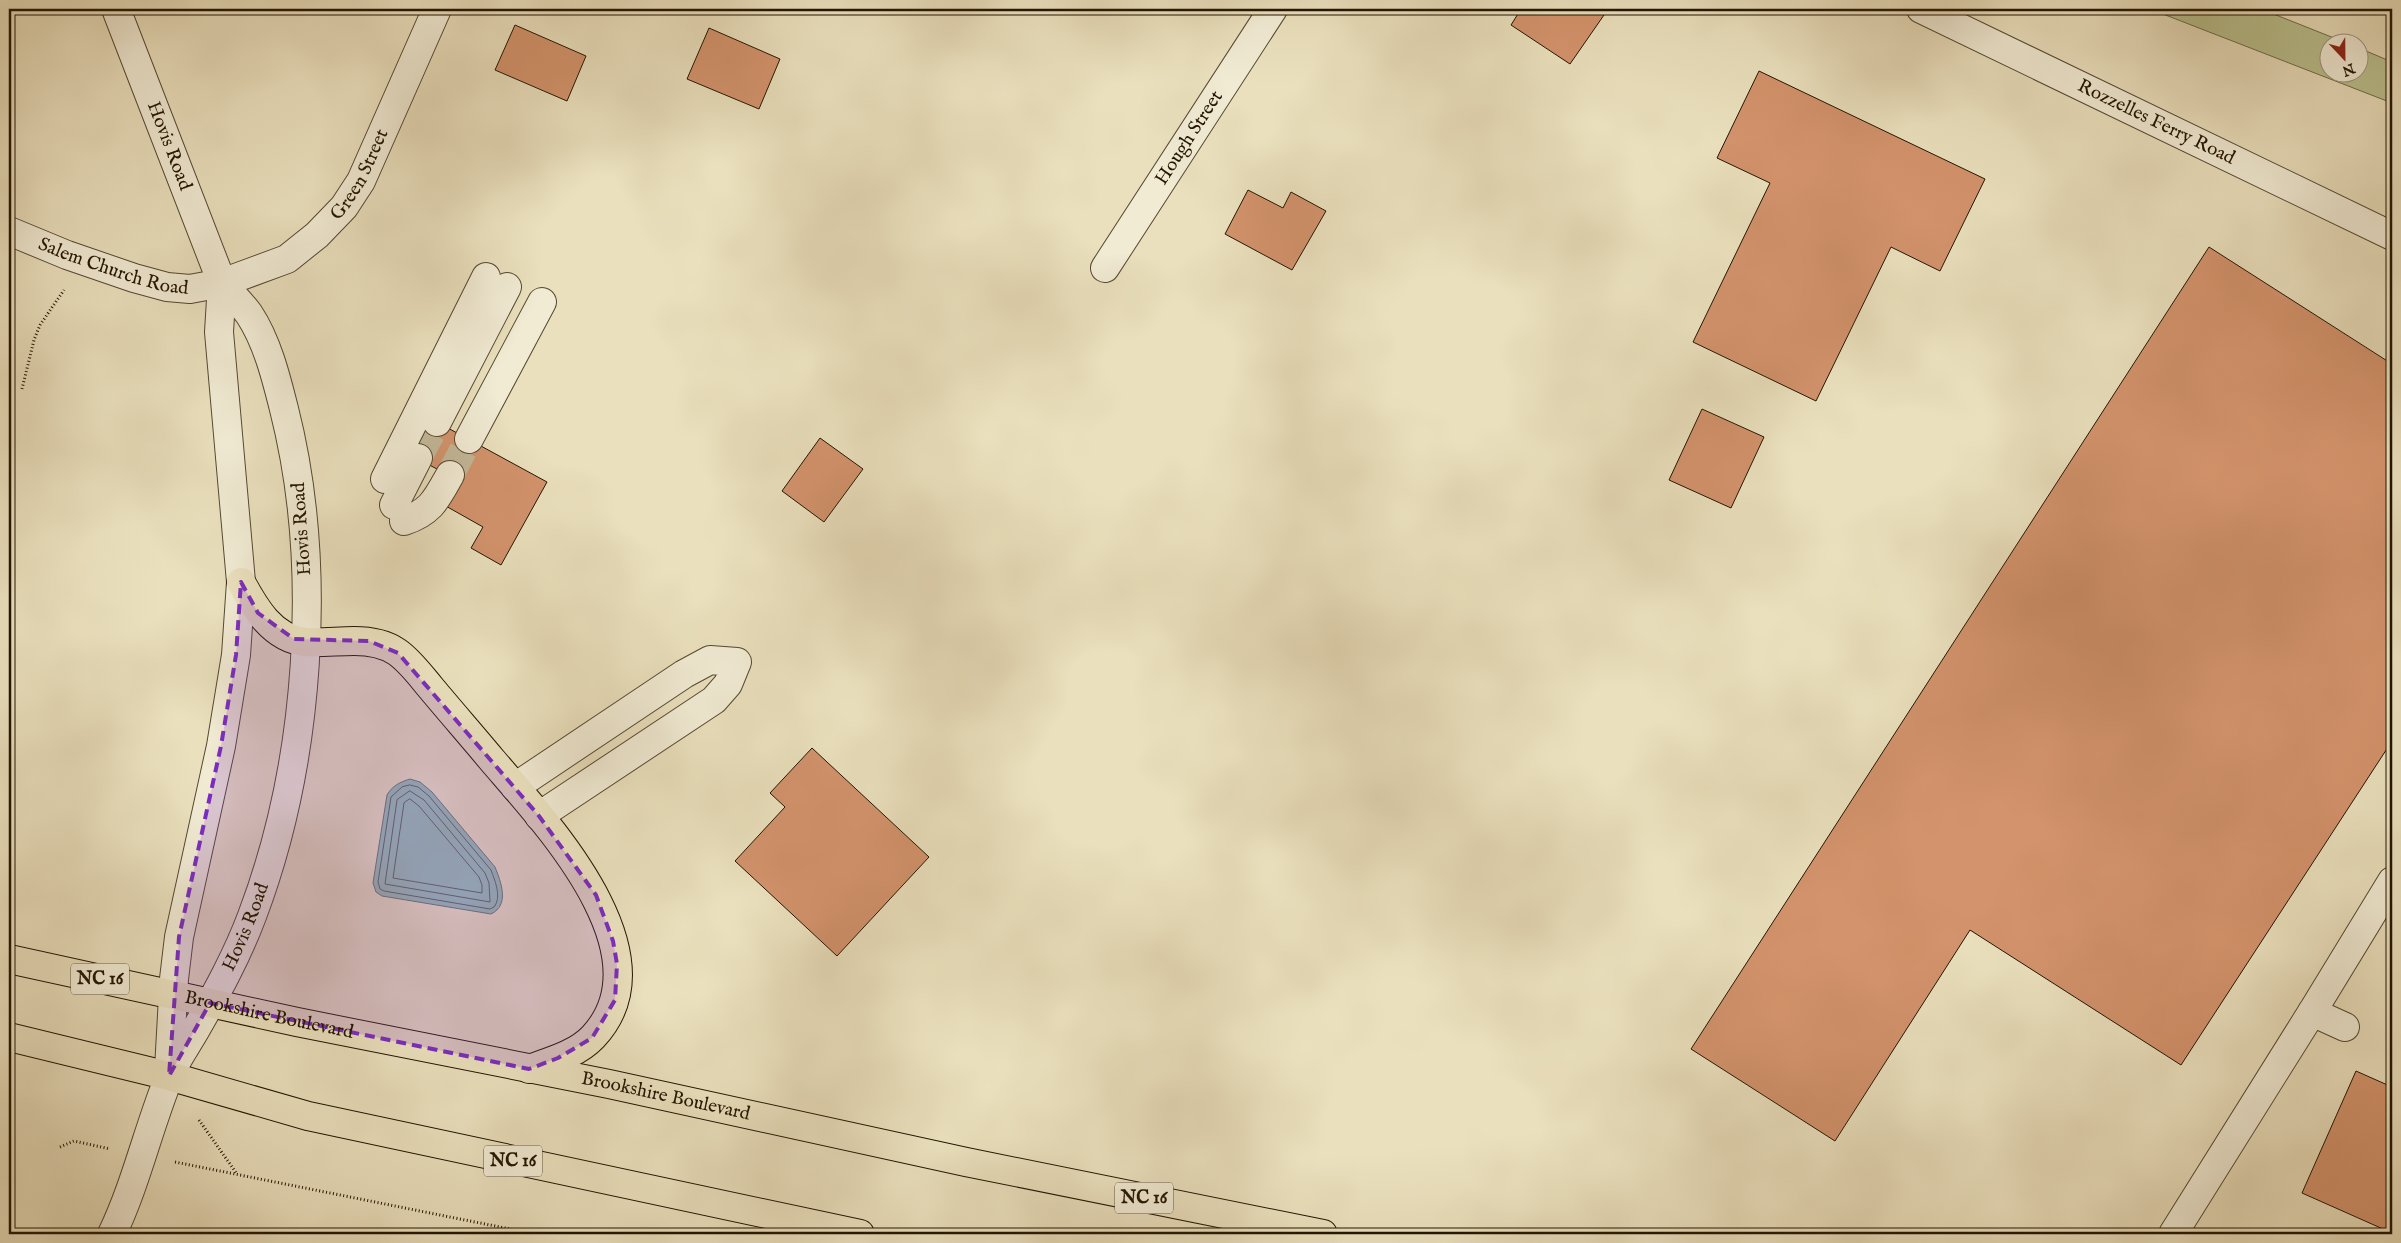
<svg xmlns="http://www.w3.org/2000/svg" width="2401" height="1243" viewBox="0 0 2401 1243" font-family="'IM FELL English',serif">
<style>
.green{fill:#bac18f;stroke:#6e6b48}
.water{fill:#98bdb1;stroke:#697a6b}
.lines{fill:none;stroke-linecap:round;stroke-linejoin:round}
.shore{stroke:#5d695a;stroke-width:1}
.building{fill:#d3936c;stroke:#221502}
.minor-tunnel{stroke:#c2b798;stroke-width:28;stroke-dasharray:28 14;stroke-linecap:butt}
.minor-casing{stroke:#544831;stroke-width:30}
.highway-casing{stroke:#221502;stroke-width:30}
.path{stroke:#221502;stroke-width:3;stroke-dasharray:1 2.5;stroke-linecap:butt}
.minor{stroke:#f1ebd4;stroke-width:28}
.highway{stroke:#eae0bd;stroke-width:28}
.marked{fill:#7b2cbf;fill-opacity:0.2;stroke:#7b2cbf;stroke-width:4;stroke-dasharray:10 6;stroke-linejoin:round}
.labels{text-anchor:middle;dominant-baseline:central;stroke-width:4.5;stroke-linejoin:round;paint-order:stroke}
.shield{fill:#f1ebd4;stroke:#605541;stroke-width:1}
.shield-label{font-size:18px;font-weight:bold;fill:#221502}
.street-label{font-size:19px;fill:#221502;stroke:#f1ebd4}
</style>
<rect width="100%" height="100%" fill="#eae0bd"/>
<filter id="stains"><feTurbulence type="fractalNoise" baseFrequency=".004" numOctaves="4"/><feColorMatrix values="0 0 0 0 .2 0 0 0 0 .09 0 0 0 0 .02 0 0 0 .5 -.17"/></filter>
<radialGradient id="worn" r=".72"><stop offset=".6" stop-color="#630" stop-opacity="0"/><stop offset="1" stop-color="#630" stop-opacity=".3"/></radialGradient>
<!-- green -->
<path class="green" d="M2150,9H2261L2344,42H2328V72H2358L2359,48L2392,62V103Z"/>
<!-- water -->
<path class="water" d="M410,779L420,782L432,792L495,867C501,882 510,905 491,914L382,896L376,892L373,883L387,795C392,786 400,782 410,779Z"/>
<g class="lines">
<!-- shore -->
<path class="shore" d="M410,785L418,787L429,796L491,870C495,881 502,897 494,907L490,909L384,891L380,889L378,882L391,797L402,787Z
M410,791L424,800L485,873L489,883L490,902L385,884L397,800Z
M410,799L419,806L479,877L482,885V893L393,878L404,803Z"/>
</g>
<!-- building -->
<path class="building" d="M1521,9H1594L1604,15L1570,64L1511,25Z
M515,25L586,56L567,101L495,70Z
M709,28L780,59L759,109L687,79Z
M1759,71L1985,179L1940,271L1891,247L1816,401L1693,342L1770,183L1717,158Z
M1248,190L1283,208L1291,192L1326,211L1292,270L1225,234Z
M2209,247L2392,364V741L2181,1065L1970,930L1835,1141L1691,1049Z
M1702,409L1764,437L1731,508L1669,480Z
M435,421L547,482L501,565L471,548L483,527L444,505L458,480L416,458Z
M820,438L863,469L824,522L782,491Z
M812,748L929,857L837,956L735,861L785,807L770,793Z
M2356,1071L2392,1087V1233L2302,1193Z"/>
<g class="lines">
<!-- minor-tunnel -->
<path class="minor-tunnel" d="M418,458L437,422
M450,475L469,439"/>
<defs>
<g id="minor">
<path id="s1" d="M1921,9L2392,236"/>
<path id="s2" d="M9,231L67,255L134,278L167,287L190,289L222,283L287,259L317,235L344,207L361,181L437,9"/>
<path id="s3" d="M1105,268L1273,9"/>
<path d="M437,422L507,287"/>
<path d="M469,439L542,302"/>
<path d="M385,479L486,277"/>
<path d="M394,505L418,458"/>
<path d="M404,521C431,512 436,500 450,475"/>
<path d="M515,787L684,674L710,660L737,662L728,684L714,700L539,816"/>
<path d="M2312,1012L2392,881"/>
<path d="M169,1069L174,979L179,937L221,746L236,655L241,582L219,332L222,283"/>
<path id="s4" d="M112,1234C136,1184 148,1129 169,1077C175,1061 187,1045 196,1029C217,992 237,956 252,916C310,763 324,567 284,409C276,377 267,341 249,314C241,303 231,294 222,283L116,9"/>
<path d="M2173,1234L2312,1012L2345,1027"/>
</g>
<g id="highway">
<path d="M241,582C255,608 272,638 305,642C321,643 338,641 354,641C370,641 384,643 397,652C410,661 421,676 431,688C451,712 472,736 492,760C545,822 671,954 593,1037C577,1054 551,1061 529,1069"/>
<path id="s5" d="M9,959L297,1022L609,1084L966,1162L1323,1234"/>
<path d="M9,1037L169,1076L308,1116L860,1234"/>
</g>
</defs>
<!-- minor casing -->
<use href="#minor" class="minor-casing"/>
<!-- highway casing -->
<use href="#highway" class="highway-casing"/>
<!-- path -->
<path class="path" d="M22,389L34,340L40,325L64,290
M199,1120L237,1174
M60,1147L74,1141L110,1149
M175,1162L535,1234"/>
<!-- minor -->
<use href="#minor" class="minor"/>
<!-- highway -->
<use href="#highway" class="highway"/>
</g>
<!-- marked area -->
<path class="marked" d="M241,582L258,613L294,639L369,641L398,653L539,816L596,895L613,941L617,964L615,1000L592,1038L558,1058L529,1069L210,1003L169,1076L179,937L221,746L236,655Z"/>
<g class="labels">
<!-- shield labels -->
<g class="shield">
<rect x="71" y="963.5" width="58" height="31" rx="4"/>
<rect x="484" y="1145.5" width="58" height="31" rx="4"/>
<rect x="1115" y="1182.5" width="58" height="31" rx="4"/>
</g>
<g class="shield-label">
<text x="100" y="979">NC 16</text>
<text x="513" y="1161">NC 16</text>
<text x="1144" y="1198">NC 16</text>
</g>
<!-- street labels -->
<g class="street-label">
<text stroke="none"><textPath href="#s1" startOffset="261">Rozzelles Ferry Road</textPath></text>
<text stroke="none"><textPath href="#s3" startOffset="155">Hough Street</textPath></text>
<text transform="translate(169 146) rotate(69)">Hovis Road</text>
<text stroke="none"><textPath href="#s2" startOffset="406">Green Street</textPath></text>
<text stroke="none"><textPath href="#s2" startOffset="111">Salem Church Road</textPath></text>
<text transform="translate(302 529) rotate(-94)">Hovis Road</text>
<text stroke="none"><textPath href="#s4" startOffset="336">Hovis Road</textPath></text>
<text stroke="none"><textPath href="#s5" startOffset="266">Brookshire Boulevard</textPath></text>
<text stroke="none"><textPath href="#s5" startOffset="671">Brookshire Boulevard</textPath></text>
</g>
</g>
<!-- margin -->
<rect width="2401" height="1243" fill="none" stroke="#eae0bd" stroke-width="30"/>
<rect x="10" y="10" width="2381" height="1223" fill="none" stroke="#221502" stroke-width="2.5"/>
<rect x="15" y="15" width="2371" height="1213" fill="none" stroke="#221502"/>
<!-- north arrow -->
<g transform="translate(2344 58) rotate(158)"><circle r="24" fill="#f1ebd4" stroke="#9e9580"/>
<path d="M0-4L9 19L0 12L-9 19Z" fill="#8f2418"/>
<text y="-8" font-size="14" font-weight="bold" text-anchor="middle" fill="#221502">N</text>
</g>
<rect width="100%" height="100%" filter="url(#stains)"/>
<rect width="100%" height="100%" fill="url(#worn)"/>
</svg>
